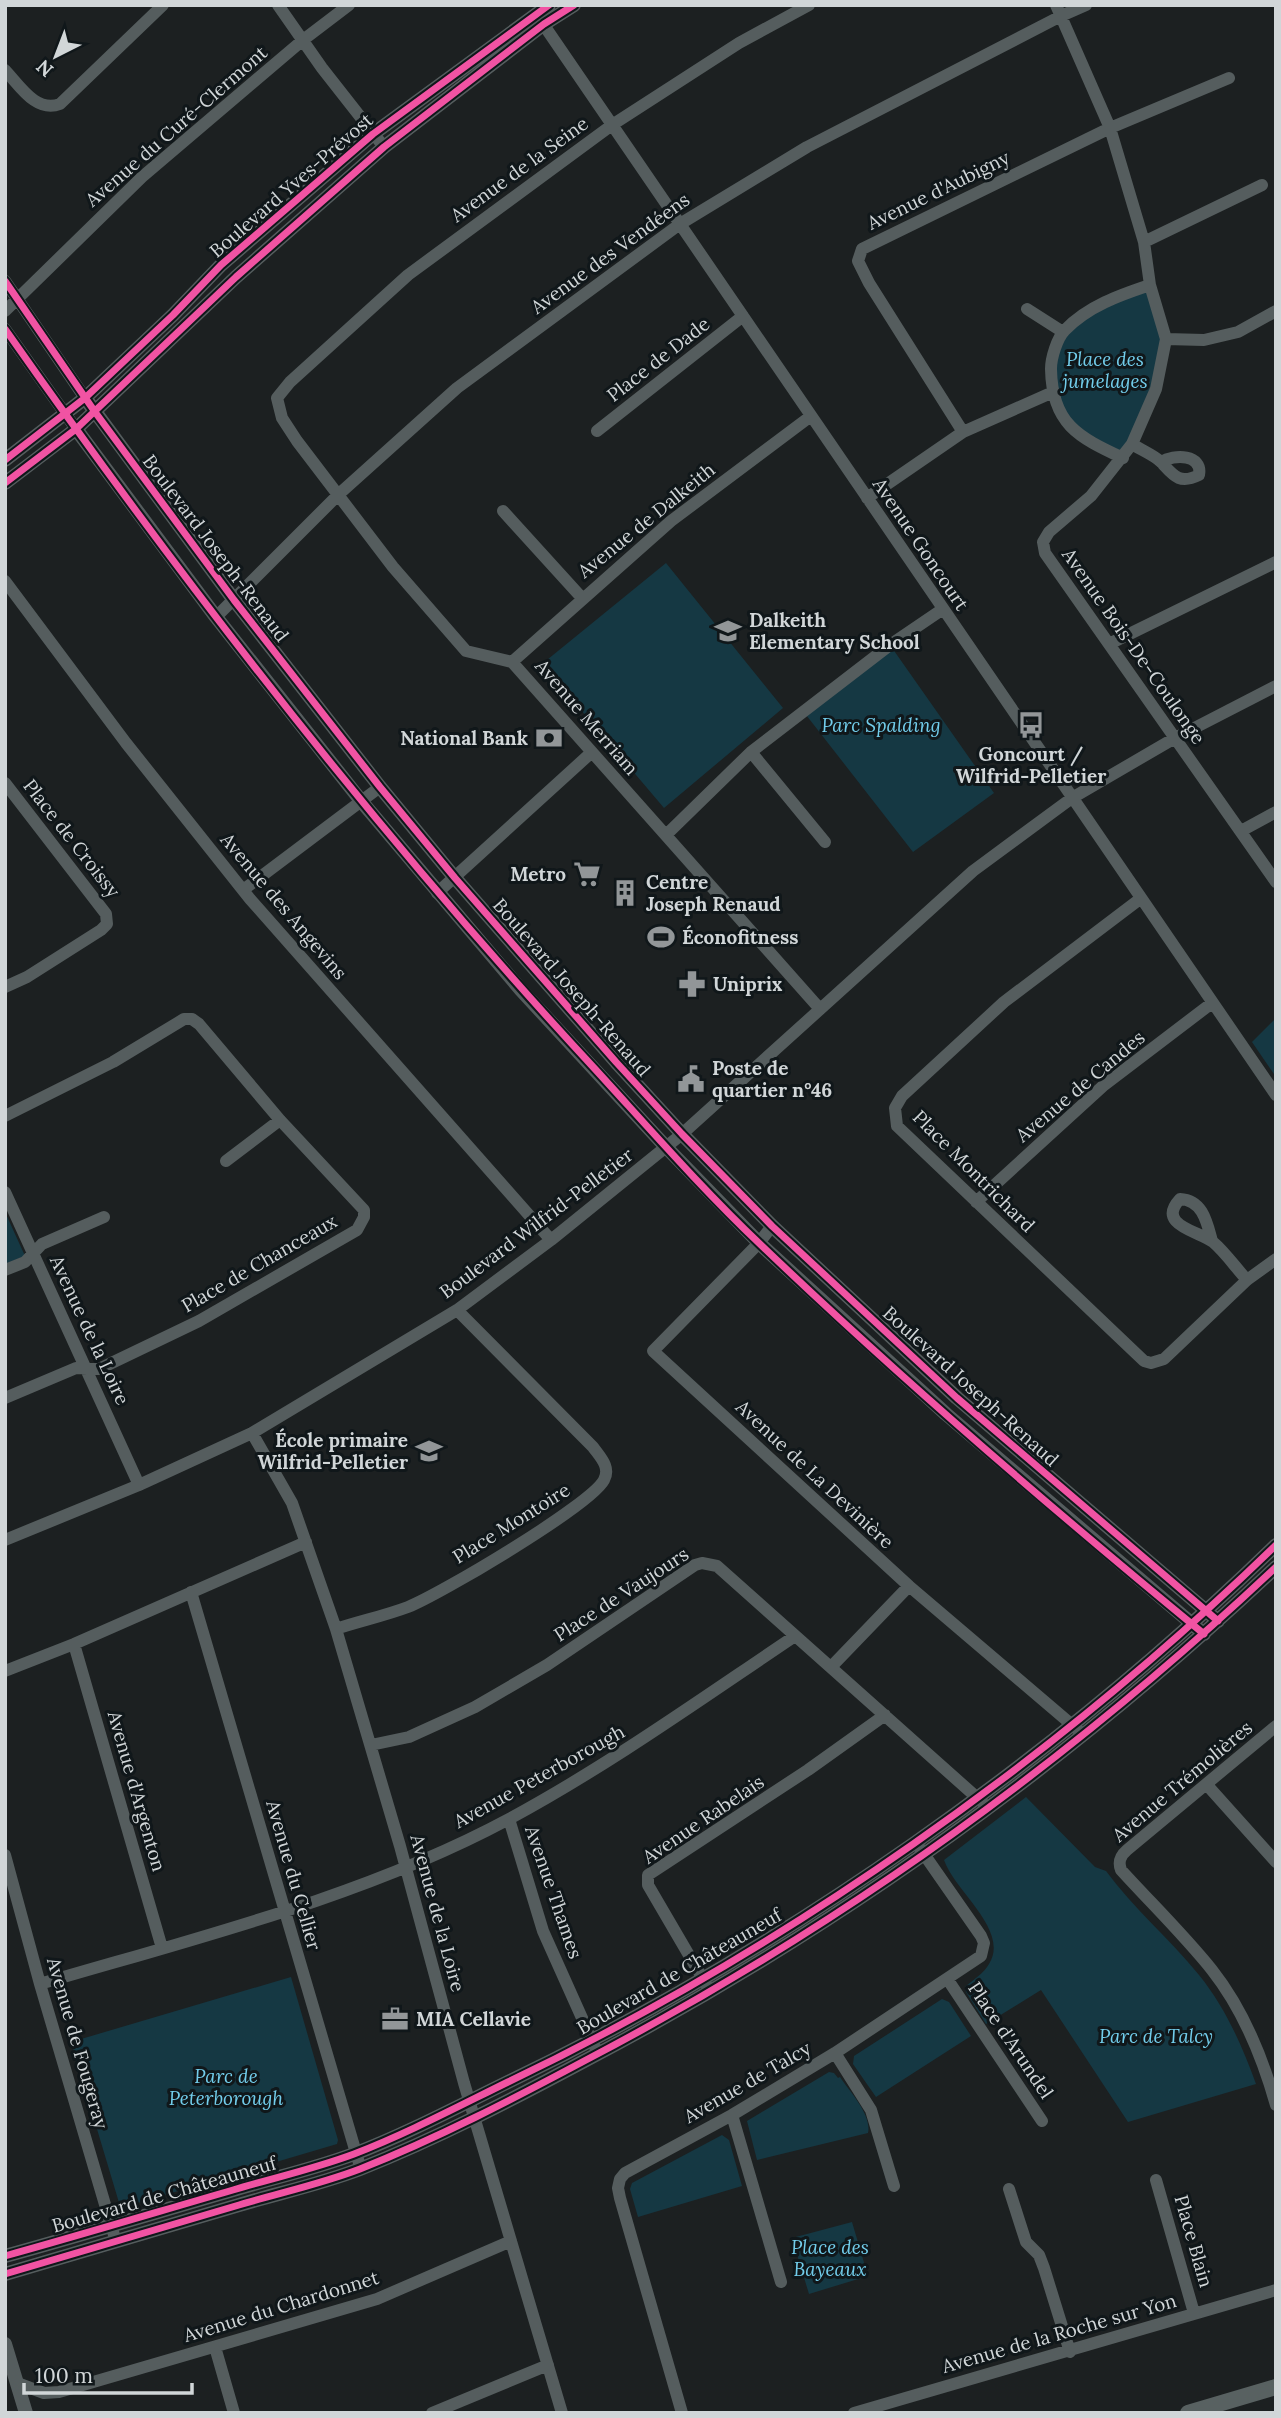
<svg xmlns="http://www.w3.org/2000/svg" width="1281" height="2418" viewBox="0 0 1281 2418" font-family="Lora,serif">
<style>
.green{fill:#153843}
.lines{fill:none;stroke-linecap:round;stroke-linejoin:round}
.minor{stroke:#555d5e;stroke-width:12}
.tertiary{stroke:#555d5e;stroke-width:14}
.secondary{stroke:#586161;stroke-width:16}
.cycleway-casing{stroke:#10171a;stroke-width:11}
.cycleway{stroke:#f153a3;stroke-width:7}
.labels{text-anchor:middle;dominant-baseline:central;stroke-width:6;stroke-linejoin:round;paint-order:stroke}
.street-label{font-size:19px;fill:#d1d6d8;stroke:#10171a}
.park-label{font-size:19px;font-style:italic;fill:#72cdeb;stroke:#10171a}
.poi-label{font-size:19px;font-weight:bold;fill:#d1d6d8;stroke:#10171a;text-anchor:start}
</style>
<rect width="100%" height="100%" fill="#1c2021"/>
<!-- green -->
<path class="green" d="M1150,285L1166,339L1156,389L1123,458L1086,441L1051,393L1063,332L1070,326Z
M666,563L783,708L664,808L542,664Z
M890,645L994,793L913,852L803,711Z
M1276,1018V1077L1252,1042Z
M5,1212L25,1256L5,1264Z
M1026,1797L1095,1867L1106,1871C1133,1908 1170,1939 1199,1975C1225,2007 1242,2045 1256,2084L1128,2122L1041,1990L986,2024L966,1992L965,1987C973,1980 984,1973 989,1964C1010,1930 955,1892 944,1860Z
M291,1977L338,2140L337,2144L124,2207L120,2206L71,2042Z
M942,1999L949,2002L971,2036L876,2097L853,2064L854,2056Z
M829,2072L834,2073L838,2078L840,2077C850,2092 872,2115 868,2133L757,2160L747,2121Z
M722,2135L729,2140L742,2186L638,2217L630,2189L632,2183Z
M852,2222L868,2276L809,2294L792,2238Z"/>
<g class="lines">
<!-- minor -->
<path class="minor" d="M278,5L322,68L384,147
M809,5L739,43L612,125L408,275L290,382L277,398L282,418L297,441L393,567L466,651L512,662L820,1009
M1056,5L1110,128L1144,242L1150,285L1166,339L1156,389L1132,444L1091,496L1049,532L1043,542L1045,553L1276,882
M539,18L1276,1095
M5,70C20,86 36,113 60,104L163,5
M1144,242L1262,185
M5,281L85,398
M1027,309L1063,332
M5,311L142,177L303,40L349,5
M5,329L76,429
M1166,339L1204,340L1238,332L1276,311
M597,431L743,316
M963,432L869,283L858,261L862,249L1110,128L1229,78
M1132,444C1141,450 1154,455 1161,462C1173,475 1179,485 1199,475C1203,454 1174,454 1161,462
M1123,458C1078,437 1052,424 1051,369C1051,358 1057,338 1065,330C1088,306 1120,295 1150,285
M867,498L963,432L1051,393
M503,511L582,598
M5,581L126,743L250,899L551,1240
M216,617L339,494L457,388L680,224L807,147L1061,16L1086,5
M1109,644L1276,562
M512,662L671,521L811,416
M751,752L825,842
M5,783L106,914L107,924L101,930L27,977L5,987
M1241,831L1276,812
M666,835L751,752L890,645L943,609
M243,890L380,787
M437,893L592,752
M1140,899L1004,1002L902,1096L895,1108L897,1126L1144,1361L1151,1363L1164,1359L1247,1280L1276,1259
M5,1116L113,1062L184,1019H192L199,1024L280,1120L364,1210V1217L357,1230L199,1321L99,1369L76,1368L5,1398
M226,1161L280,1120
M5,1192L139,1485
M976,1202L1103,1086L1212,1003
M772,1226L759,1243L653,1351L909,1586L1078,1730
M1212,1241C1207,1223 1203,1200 1180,1199C1156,1225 1198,1231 1213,1242C1225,1252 1236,1268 1247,1280
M5,1270L25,1262L42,1244L104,1217
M252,1433L292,1503L336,1629L400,1846L464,2083L562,2413
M5,1540L139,1485L252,1433L457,1310L551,1240L682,1134L973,871L1072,798L1175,738L1276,686
M191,1592L359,2163
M336,1629C360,1621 384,1616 408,1607C439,1595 591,1505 604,1480C611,1467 600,1457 593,1447L457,1310
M74,1644L162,1948
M831,1667L909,1586
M5,1671L74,1644L306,1542
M1276,1726L1127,1850C1120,1856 1118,1862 1121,1870C1151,1903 1184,1935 1212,1970C1242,2008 1263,2059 1276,2105
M371,1745L409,1737L475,1707L547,1665L695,1565L702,1563L717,1566L983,1803
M1207,1785L1276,1862
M509,1819L543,1931L595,2047
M5,1855L40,1984L114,2235
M948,1980L1042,2121
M40,1984C196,1938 366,1896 509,1819C609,1765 701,1699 795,1636
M707,1986L648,1885V1875L808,1770L885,1715
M835,2053L871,2110L894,2186
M732,2115L781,2282
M1156,2180L1194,2313
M1009,2189L1026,2242L1039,2255L1044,2268L1070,2352
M215,2347L234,2413
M17,2383L44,2393L59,2392L377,2299L511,2241
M432,2413L548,2365
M682,2413L620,2198L618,2188L620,2179L625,2173L732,2115L835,2053L981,1956L984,1943L981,1936L919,1847
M854,2413L1276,2290"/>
<!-- tertiary -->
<path class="tertiary" d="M85,398L234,600L380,787L455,878L616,1062L682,1134L772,1226L957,1398L1218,1621
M76,429L216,617L362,802L521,990L666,1147L759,1243L946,1414L1204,1634
M5,460L85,398L173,315L221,265L373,134L549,5
M5,483L76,429L236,277L384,147L544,24L574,5
M5,2256C81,2235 157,2212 233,2190C273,2178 314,2169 354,2154C406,2134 457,2107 508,2082C784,1950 1057,1758 1276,1545
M5,2274C83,2251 161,2228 239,2205C279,2193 321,2184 360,2169C438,2138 513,2099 586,2060C838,1928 1069,1762 1276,1567
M5,2344L26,2413"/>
<!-- secondary -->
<path class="secondary" d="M1188,2413L1276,2387"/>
<defs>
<path id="cycleway" d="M5,281L95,412L234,600L380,787L455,878L616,1062L682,1134L772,1226L957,1398L1218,1621
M5,329C186,587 380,837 595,1069C649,1128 702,1189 761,1245C902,1380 1052,1509 1204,1634
M5,460L85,398L173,315L221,265L373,134L549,5
M5,483L76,429L236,277L384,147L544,24L574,5
M5,2256C81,2235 157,2212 233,2190C273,2178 314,2169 354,2154C406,2134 457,2107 508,2082C784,1950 1057,1758 1276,1545
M5,2274C83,2251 161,2228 239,2205C279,2193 321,2184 360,2169C438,2138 513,2099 586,2060C838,1928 1069,1762 1276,1567"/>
</defs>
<!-- cycleway casing -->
<use href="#cycleway" class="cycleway-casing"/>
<!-- cycleway -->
<use href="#cycleway" class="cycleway"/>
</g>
<!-- icons -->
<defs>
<symbol id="school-bare" viewBox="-9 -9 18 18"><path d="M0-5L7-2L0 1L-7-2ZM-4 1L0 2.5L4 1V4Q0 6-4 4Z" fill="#929698" stroke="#10171a" stroke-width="2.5" paint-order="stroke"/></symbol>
<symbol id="bus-bare" viewBox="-9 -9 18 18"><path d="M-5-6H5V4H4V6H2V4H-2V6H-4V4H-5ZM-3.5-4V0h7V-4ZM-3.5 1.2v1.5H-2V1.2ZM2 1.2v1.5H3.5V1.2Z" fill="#929698" stroke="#10171a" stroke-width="2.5" paint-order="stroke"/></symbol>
<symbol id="bank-bare" viewBox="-9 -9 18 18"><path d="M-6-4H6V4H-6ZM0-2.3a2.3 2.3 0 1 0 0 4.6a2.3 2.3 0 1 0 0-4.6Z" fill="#929698" stroke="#10171a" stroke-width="2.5" paint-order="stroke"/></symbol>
<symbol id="supermarket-bare" viewBox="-9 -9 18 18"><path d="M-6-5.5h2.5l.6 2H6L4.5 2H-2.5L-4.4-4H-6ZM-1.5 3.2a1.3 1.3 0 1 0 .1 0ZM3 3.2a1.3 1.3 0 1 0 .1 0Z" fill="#929698" stroke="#10171a" stroke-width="2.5" paint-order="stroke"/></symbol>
<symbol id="building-bare" viewBox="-9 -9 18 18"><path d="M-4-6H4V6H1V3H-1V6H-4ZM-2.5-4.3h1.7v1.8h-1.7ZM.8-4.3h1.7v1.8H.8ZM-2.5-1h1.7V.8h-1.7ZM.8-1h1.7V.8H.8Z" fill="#929698" stroke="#10171a" stroke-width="2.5" paint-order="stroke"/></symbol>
<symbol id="stadium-bare" viewBox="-9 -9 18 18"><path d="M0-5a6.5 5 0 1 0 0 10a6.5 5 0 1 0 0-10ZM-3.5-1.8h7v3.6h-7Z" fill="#929698" stroke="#10171a" stroke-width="2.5" paint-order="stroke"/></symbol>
<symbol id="pharmacy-bare" viewBox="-9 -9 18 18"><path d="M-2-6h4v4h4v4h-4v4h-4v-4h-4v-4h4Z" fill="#929698" stroke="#10171a" stroke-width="2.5" paint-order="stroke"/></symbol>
<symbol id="civic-bare" viewBox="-9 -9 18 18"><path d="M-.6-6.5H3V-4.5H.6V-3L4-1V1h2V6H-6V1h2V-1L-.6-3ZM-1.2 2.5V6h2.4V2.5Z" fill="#929698" stroke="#10171a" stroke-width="2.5" paint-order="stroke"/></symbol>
<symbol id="office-bare" viewBox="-9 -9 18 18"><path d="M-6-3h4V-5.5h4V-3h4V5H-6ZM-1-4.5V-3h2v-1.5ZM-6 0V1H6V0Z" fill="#929698" stroke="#10171a" stroke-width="2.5" paint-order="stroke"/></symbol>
</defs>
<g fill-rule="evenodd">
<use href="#school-bare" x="709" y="612" width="38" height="38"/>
<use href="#bus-bare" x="1012" y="706" width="38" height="38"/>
<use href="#bank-bare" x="530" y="719" width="38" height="38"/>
<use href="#supermarket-bare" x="568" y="855" width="38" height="38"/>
<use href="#building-bare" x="606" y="874" width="38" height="38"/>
<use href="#stadium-bare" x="642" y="918" width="38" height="38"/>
<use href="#pharmacy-bare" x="673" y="965" width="38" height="38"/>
<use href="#civic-bare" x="672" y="1060" width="38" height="38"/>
<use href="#school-bare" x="410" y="1432" width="38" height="38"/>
<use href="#office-bare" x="376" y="2000" width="38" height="38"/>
</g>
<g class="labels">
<!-- street labels -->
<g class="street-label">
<text transform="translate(176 126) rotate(-41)">Avenue du Curé-Clermont</text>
<text transform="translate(519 169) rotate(-36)">Avenue de la Seine</text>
<text transform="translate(291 185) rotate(-41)">Boulevard Yves-Prévost</text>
<text transform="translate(938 190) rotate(-26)">Avenue d'Aubigny</text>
<text transform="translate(610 253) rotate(-36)">Avenue des Vendéens</text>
<text transform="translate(658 359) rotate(-38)">Place de Dade</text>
<text transform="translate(646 520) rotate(-39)">Avenue de Dalkeith</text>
<text transform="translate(921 544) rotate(56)">Avenue Goncourt</text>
<text transform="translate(216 548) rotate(53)">Boulevard Joseph-Renaud</text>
<text transform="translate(1134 646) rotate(55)">Avenue Bois-De-Coulonge</text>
<text transform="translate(587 717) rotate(49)">Avenue Merriam</text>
<text transform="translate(72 838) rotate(52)">Place de Croissy</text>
<text transform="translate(284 906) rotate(50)">Avenue des Angevins</text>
<text transform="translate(572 987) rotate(49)">Boulevard Joseph-Renaud</text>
<text transform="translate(1080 1086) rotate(-40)">Avenue de Candes</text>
<text transform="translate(974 1171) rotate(45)">Place Montrichard</text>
<text transform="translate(536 1223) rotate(-37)">Boulevard Wilfrid-Pelletier</text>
<text transform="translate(259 1263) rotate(-30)">Place de Chanceaux</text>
<text transform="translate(90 1330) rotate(65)">Avenue de la Loire</text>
<text transform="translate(971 1386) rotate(42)">Boulevard Joseph-Renaud</text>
<text transform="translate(815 1474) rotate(43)">Avenue de La Devinière</text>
<text transform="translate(511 1523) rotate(-32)">Place Montoire</text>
<text transform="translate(621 1594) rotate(-33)">Place de Vaujours</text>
<text transform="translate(539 1776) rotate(-29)">Avenue Peterborough</text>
<text transform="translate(1182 1781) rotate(-40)">Avenue Trémolières</text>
<text transform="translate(137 1791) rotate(74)">Avenue d'Argenton</text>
<text transform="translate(703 1819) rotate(-34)">Avenue Rabelais</text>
<text transform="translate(294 1875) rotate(74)">Avenue du Cellier</text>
<text transform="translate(554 1892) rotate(71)">Avenue Thames</text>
<text transform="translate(438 1913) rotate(75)">Avenue de la Loire</text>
<text transform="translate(679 1971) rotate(-30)">Boulevard de Châteauneuf</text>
<text transform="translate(1011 2040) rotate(56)">Place d'Arundel</text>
<text transform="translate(78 2043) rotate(74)">Avenue de Fougeray</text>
<text transform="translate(747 2082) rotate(-30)">Avenue de Talcy</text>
<text transform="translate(164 2194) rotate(-16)">Boulevard de Châteauneuf</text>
<text transform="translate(1194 2241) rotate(74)">Place Blain</text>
<text transform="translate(281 2306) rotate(-17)">Avenue du Chardonnet</text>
<text transform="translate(1059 2333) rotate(-16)">Avenue de la Roche sur Yon</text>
</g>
<!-- park labels -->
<g class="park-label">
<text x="1105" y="359">Place des<tspan x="1105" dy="22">jumelages</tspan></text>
<text x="881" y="725">Parc Spalding</text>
<text x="1156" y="2036">Parc de Talcy</text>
<text x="226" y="2076">Parc de<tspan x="226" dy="22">Peterborough</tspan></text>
<text x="830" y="2247">Place des<tspan x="830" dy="22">Bayeaux</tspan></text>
</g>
<!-- poi labels -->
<g class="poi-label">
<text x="749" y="620">Dalkeith<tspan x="749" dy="22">Elementary School</tspan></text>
<text x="528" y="738" text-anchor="end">National Bank</text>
<text x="1031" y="754" text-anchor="middle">Goncourt /<tspan x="1031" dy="22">Wilfrid-Pelletier</tspan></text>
<text x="566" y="874" text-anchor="end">Metro</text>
<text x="646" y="882">Centre<tspan x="646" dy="22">Joseph Renaud</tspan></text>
<text x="682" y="937">Éconofitness</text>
<text x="713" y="984">Uniprix</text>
<text x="712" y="1068">Poste de<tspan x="712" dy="22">quartier n°46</tspan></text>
<text x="408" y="1440" text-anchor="end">École primaire<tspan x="408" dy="22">Wilfrid-Pelletier</tspan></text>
<text x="416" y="2019">MIA Cellavie</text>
</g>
</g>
<!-- border -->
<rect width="1281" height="2418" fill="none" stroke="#d1d6d8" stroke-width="14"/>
<!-- north arrow -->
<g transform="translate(56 56) rotate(222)" stroke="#10171a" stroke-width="5" paint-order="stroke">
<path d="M0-5L12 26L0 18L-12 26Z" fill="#d1d6d8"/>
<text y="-10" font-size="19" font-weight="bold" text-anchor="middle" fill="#d1d6d8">N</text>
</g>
<!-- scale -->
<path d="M24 2383v10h168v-10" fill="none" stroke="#d1d6d8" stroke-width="3.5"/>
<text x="35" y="2383" font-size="21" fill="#d1d6d8" stroke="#10171a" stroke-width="5" paint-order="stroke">100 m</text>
</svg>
